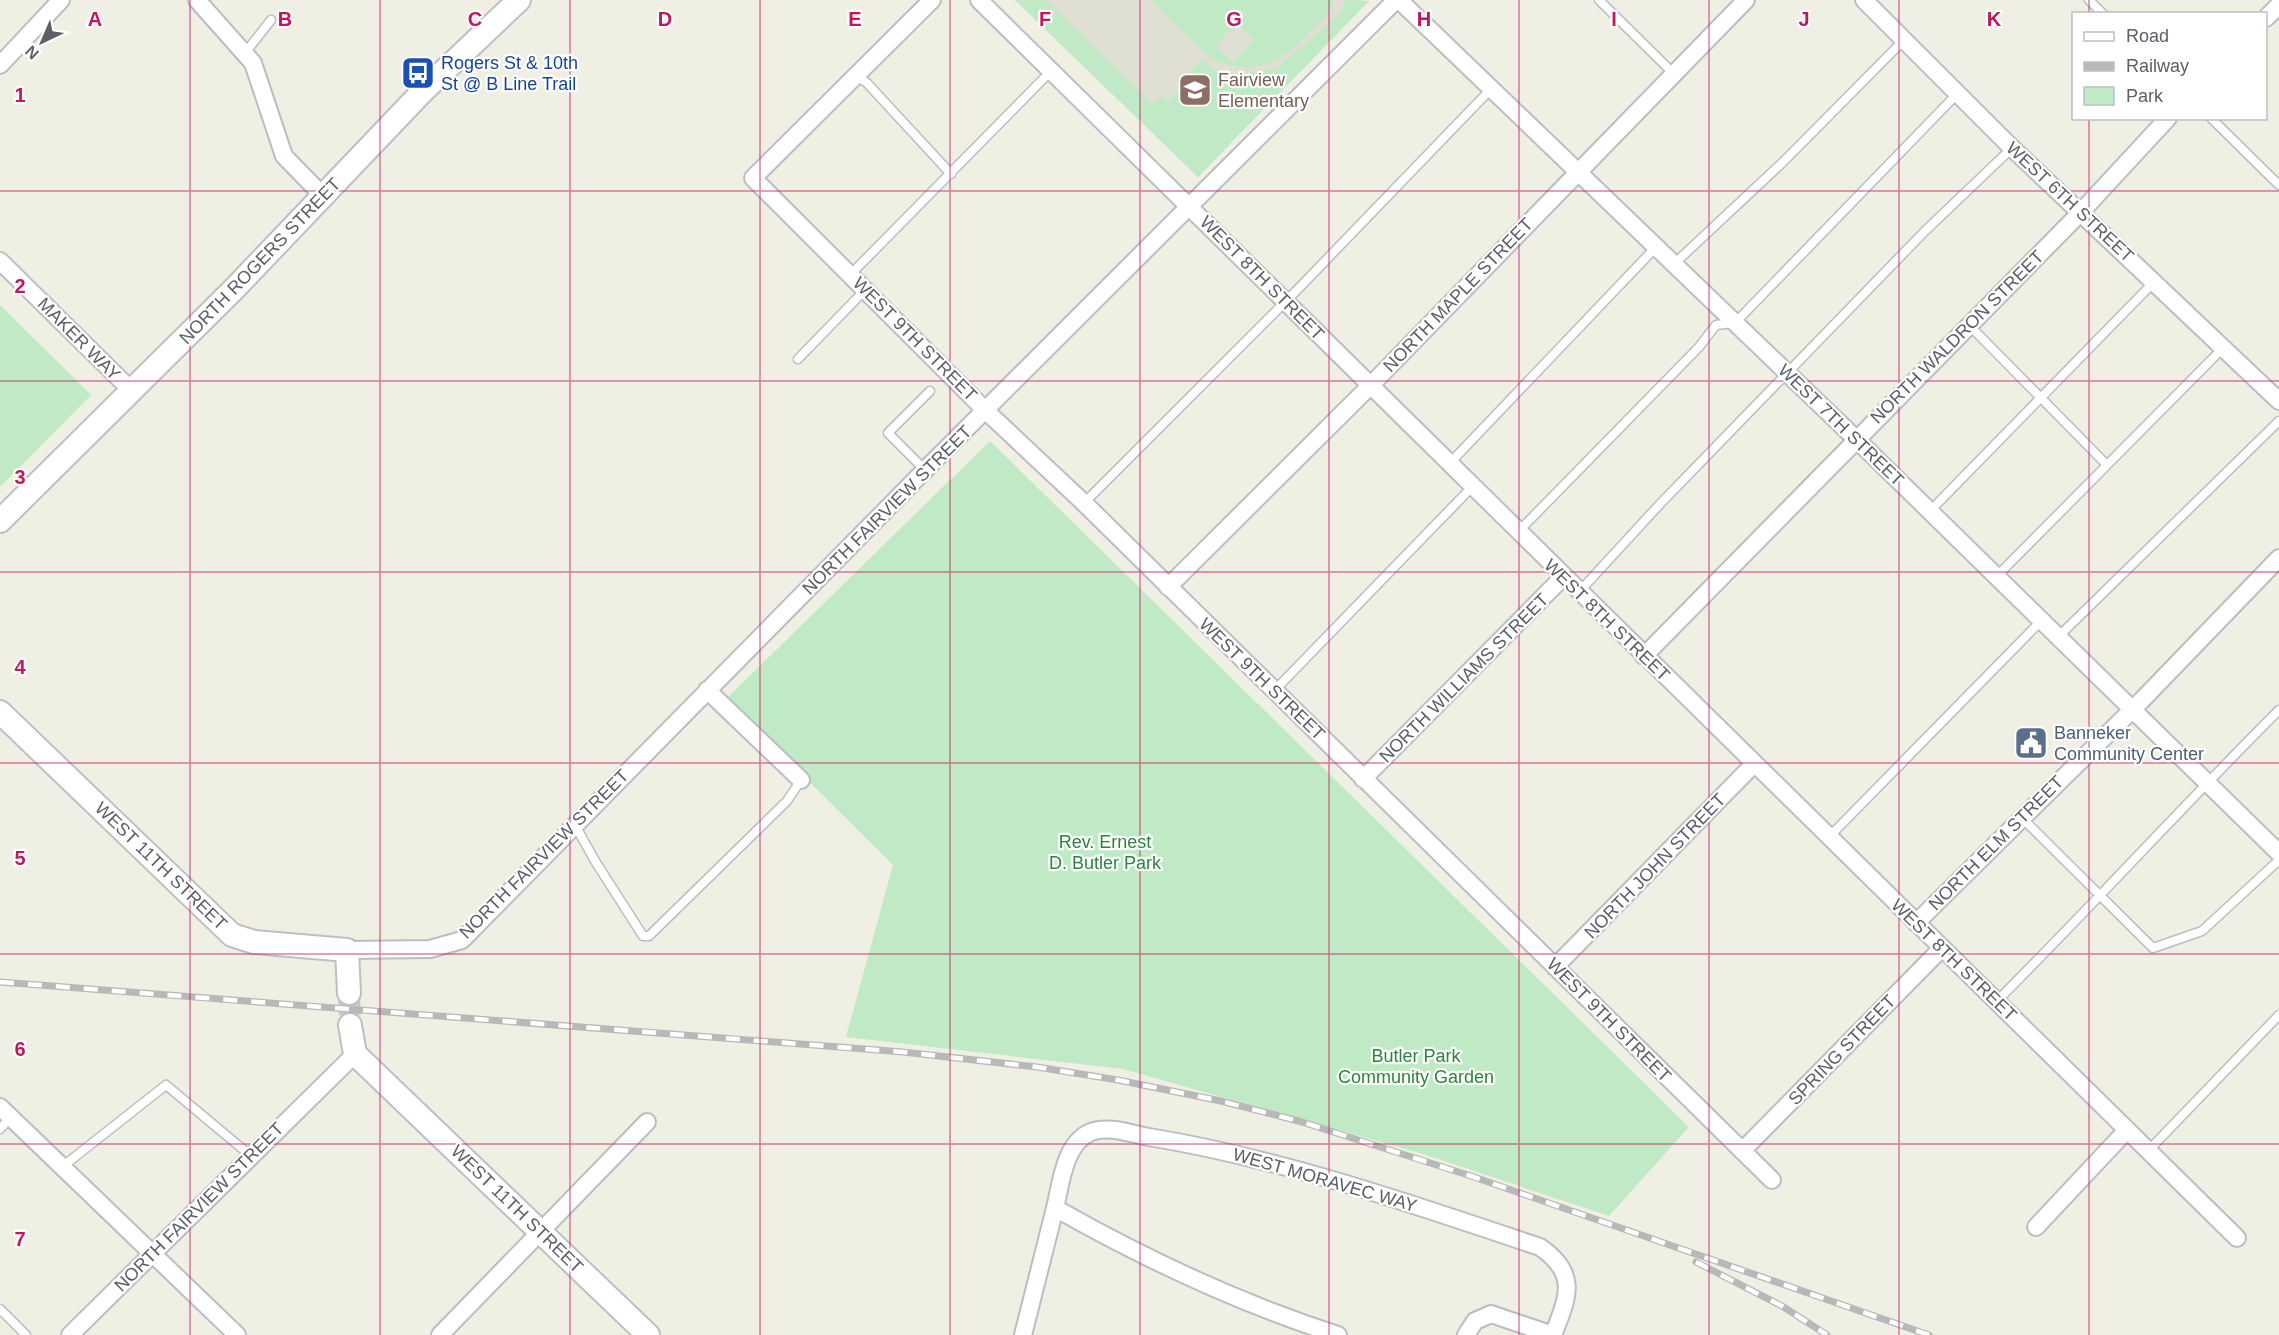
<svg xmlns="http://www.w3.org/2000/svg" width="2279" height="1335" viewBox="0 0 2279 1335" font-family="Helvetica,sans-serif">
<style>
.education{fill:#e0dfd3}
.green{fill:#bfeac5;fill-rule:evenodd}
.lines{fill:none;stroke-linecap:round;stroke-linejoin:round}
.secondary-tunnel{stroke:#cbcbc4;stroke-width:22;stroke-dasharray:22 11;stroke-linecap:butt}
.lane-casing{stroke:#bcbdc4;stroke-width:11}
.street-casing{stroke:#bcbdc4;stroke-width:20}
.secondary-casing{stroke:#bdbfc7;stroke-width:26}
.lane{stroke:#fff;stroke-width:8}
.street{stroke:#fff;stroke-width:16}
.secondary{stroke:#fff;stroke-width:22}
.rail-casing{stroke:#b8b8b9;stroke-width:7}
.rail{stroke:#fff;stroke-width:4.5;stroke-dasharray:14;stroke-linecap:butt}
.grid{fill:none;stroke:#c2185b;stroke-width:1.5;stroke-opacity:0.55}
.labels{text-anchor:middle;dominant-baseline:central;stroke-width:4.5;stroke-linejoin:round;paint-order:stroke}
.transit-label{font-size:18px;fill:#164399;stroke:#fff;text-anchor:start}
.education-label{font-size:18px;fill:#785e54;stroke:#fff;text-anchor:start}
.street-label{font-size:18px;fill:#5c5f66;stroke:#fff}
.service-label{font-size:18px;fill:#4e5e75;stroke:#fff;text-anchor:start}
.park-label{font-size:18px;fill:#2d843e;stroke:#fff}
.grid-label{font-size:20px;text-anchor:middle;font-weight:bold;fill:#c2185b;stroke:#fff;stroke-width:4.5;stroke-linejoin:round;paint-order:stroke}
</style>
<rect width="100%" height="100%" fill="#f0efe4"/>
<!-- education -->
<path class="education" d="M1015,0H1364L1198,177Z"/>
<!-- green -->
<path class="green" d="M1015,0H1046L1153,105L1162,96L1168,102L1185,84L1182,80L1202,59L1219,74L1234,75L1276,69L1337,16L1344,7V0L1369,1L1198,177Z
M1151,0H1334C1335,12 1288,54 1276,60C1255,70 1226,69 1208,56ZM1237,23L1254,40L1233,62L1215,45Z
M0,305L91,395L0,487Z
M990,441L1689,1127L1609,1216L1423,1154L1123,1069L846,1037L893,865L726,699Z"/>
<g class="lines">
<!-- secondary-tunnel -->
<path class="secondary-tunnel" d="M349,993L350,1025"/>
<defs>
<path id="lane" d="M1599,0L1673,73
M2089,0L2103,14
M245,53L271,20
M856,75L867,83L951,174
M2211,118L2279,185
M1674,264L1782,163L1904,40
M851,274L1052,70
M1969,325L2106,464
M798,359L866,289
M1449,464L1656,247
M925,470L888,433L930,391
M1084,503L1300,287L1491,89
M1930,511L2154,282
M1518,532L1699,347L1716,325L1735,323L1958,93
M1997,576L2223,348
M1579,592L1660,504L1925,231L2012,148
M2058,637L2279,421
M1274,691L1472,487
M2022,818L2153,948L2202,931L2279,860
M575,825L595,861L643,936H649L787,801L801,780
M1829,837L2042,620
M1996,1002C2092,906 2183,806 2279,710
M0,1129L11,1117
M2148,1151L2279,1015
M62,1167L166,1085L251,1156
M0,1309L26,1335"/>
<path id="street" d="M197,0L253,63L284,156L324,197
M932,0L753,178L986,411L1084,503L1772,1180
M979,0L2237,1238
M1399,0L1856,439L2279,853
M1864,0L2012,148L2279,401
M2266,18L2279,5
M0,65L61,0
M0,261L132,391
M1168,587L1371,385L1746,0
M1644,656L2081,212L2168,118
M707,690L801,780
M1363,779L1563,577
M1916,923L2142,700L2279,558
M347,950L430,949L462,940L925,470L1396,0
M1555,967L1754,764
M0,1107L237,1335
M1742,1151L1942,948
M1055,1208C1061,1184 1064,1143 1091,1132C1108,1125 1132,1134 1149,1137C1283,1159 1412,1204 1540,1247C1579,1274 1568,1297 1553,1335L1491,1314L1475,1321L1466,1335
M2036,1227L2127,1130
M70,1335L355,1054
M440,1335L647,1122
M1023,1335L1055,1208C1145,1259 1238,1303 1338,1335"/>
<path id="secondary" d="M0,521L235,288L424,90L519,0
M0,712L232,935L254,942L347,950L349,993
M350,1025L355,1054L648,1335"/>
</defs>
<!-- lane casing -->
<use href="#lane" class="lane-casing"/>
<!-- street casing -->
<use href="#street" class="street-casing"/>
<!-- secondary casing -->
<use href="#secondary" class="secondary-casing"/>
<!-- lane -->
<use href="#lane" class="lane"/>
<!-- street -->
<use href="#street" class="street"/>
<!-- secondary -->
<use href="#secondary" class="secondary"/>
<defs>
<path id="rail" d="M0,982L903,1052L1037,1067L1118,1080L1221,1101L1302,1122L1471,1176L1929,1335
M1696,1262L1782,1306L1827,1335"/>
</defs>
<!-- rail casing -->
<use href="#rail" class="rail-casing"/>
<!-- rail -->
<use href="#rail" class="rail"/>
</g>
<!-- grid -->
<path class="grid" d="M190,0V1335M380,0V1335M570,0V1335M760,0V1335M950,0V1335M1140,0V1335M1329,0V1335M1519,0V1335M1709,0V1335M1899,0V1335M2089,0V14M2089,118V1335M0,191H2279M0,381H2279M0,572H2279M0,763H2279M0,954H2279M0,1144H2279"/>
<!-- icons -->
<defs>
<symbol id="bus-square" viewBox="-11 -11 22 22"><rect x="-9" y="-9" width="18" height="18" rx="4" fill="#1a4fb4" stroke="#fff"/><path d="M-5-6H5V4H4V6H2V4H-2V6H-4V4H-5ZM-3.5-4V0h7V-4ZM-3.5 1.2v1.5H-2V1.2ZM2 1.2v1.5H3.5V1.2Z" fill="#fff"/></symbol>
<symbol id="school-square" viewBox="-11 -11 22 22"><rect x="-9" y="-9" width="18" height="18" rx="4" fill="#8d6e63" stroke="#fff"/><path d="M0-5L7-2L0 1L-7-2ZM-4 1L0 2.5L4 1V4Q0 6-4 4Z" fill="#fff"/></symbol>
<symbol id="civic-square" viewBox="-11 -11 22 22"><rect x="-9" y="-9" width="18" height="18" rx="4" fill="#5c6f8a" stroke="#fff"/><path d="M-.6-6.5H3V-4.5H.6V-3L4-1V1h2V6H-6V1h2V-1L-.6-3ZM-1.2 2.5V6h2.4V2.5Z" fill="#fff"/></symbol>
</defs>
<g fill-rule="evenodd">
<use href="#bus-square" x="399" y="54" width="38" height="38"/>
<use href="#school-square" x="1176" y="71" width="38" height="38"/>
<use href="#civic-square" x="2012" y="724" width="38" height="38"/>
</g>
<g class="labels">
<!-- transit labels -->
<g class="transit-label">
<text x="441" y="63">Rogers St &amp; 10th<tspan x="441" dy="21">St @ B Line Trail</tspan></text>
</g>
<!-- education labels -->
<g class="education-label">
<text x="1218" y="80">Fairview<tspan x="1218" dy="21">Elementary</tspan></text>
</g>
<!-- street labels -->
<g class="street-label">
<text transform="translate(2070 202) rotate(43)">WEST 6TH STREET</text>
<text transform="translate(260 261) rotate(-46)">NORTH ROGERS STREET</text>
<text transform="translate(1262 278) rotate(45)">WEST 8TH STREET</text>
<text transform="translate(1458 295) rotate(-46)">NORTH MAPLE STREET</text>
<text transform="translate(1957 337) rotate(-45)">NORTH WALDRON STREET</text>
<text transform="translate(79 339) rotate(45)">MAKER WAY</text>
<text transform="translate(915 339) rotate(45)">WEST 9TH STREET</text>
<text transform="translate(1841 425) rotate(44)">WEST 7TH STREET</text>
<text transform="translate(887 510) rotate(-45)">NORTH FAIRVIEW STREET</text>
<text transform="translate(1607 620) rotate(44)">WEST 8TH STREET</text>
<text transform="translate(1464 678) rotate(-45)">NORTH WILLIAMS STREET</text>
<text transform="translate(1262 679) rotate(44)">WEST 9TH STREET</text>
<text transform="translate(1996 843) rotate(-45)">NORTH ELM STREET</text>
<text transform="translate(544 854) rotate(-45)">NORTH FAIRVIEW STREET</text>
<text transform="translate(161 866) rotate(44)">WEST 11TH STREET</text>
<text transform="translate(1655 866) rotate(-46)">NORTH JOHN STREET</text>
<text transform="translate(1954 960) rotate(44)">WEST 8TH STREET</text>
<text transform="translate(1609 1020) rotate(45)">WEST 9TH STREET</text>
<text transform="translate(1842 1050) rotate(-46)">SPRING STREET</text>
<text transform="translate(1325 1180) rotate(16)">WEST MORAVEC WAY</text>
<text transform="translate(199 1207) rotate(-45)">NORTH FAIRVIEW STREET</text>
<text transform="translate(517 1209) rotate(44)">WEST 11TH STREET</text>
</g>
<!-- service labels -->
<g class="service-label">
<text x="2054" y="733">Banneker<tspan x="2054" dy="21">Community Center</tspan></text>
</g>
<!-- park labels -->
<g class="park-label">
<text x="1105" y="842">Rev. Ernest<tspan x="1105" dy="21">D. Butler Park</tspan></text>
<text x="1416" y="1056">Butler Park<tspan x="1416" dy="21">Community Garden</tspan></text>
</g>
</g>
<g class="grid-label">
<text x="95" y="26">A</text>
<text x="285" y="26">B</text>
<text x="475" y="26">C</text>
<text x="665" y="26">D</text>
<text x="855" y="26">E</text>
<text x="1045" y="26">F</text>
<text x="1234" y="26">G</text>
<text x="1424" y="26">H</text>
<text x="1614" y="26">I</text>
<text x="1804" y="26">J</text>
<text x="1994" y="26">K</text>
<text x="20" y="102">1</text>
<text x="20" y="293">2</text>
<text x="20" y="484">3</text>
<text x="20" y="674">4</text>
<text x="20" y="865">5</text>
<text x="20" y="1056">6</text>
<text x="20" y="1246">7</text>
</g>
<!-- legend -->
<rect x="2072" y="12" width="195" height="108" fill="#ffffff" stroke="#bebfc2" stroke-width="1.5"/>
<rect x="2084" y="32" width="30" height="9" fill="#ffffff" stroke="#bebfc2" stroke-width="1.5"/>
<text x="2126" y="42" font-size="18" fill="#5c5f66">Road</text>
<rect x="2084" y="62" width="30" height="9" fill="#b8b8b9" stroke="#bebfc2" stroke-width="1.5"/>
<text x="2126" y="72" font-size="18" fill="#5c5f66">Railway</text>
<rect x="2084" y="87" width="30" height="18" fill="#bfeac5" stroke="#bebfc2" stroke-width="1.5"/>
<text x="2126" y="102" font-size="18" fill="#5c5f66">Park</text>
<!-- north arrow -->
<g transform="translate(42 42) rotate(224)" stroke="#ffffff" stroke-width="4.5" paint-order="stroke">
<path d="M0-4.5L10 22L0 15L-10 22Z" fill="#5c5f66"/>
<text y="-9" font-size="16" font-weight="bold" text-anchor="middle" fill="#5c5f66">N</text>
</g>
</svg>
